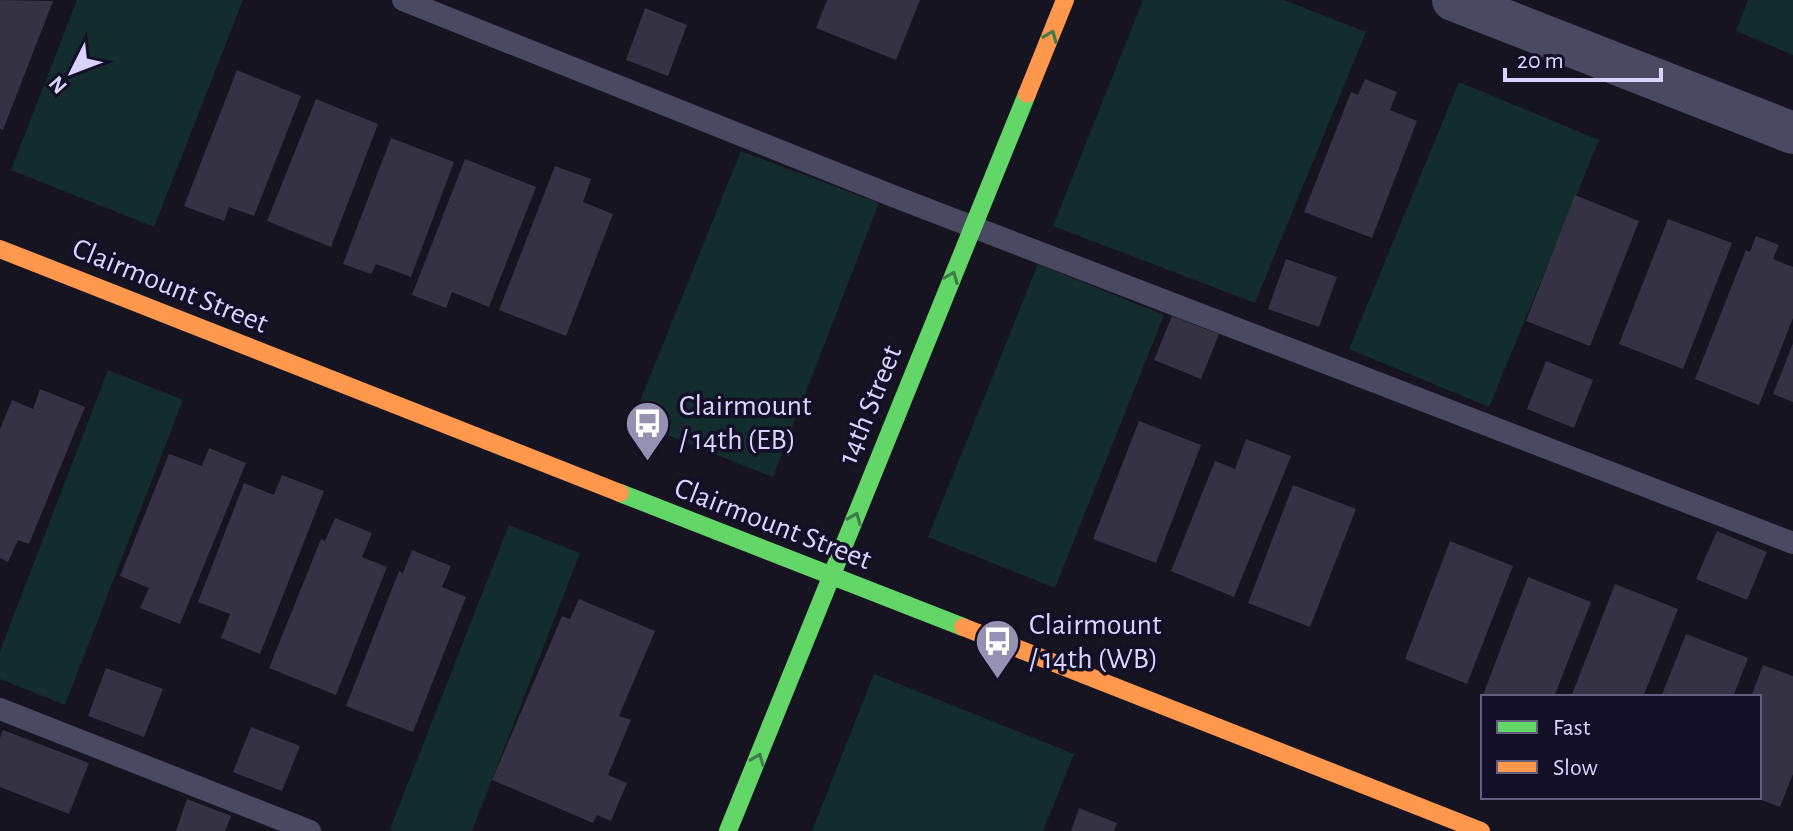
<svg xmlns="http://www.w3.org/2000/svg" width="1793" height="831" viewBox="0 0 1793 831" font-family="'Alegreya Sans',sans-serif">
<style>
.green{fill:#132c2d}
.building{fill:#343243}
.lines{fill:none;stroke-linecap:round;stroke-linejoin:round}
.lane{stroke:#4a4962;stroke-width:22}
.street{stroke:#4a4962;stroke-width:42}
.fast{stroke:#63d668;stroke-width:18}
.slow{stroke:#ff974d;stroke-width:18}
.oneway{stroke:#3f7c4a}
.labels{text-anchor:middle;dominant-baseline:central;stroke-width:7;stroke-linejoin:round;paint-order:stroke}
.street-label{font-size:30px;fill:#d9d4ff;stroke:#130f26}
.poi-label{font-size:30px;fill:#d9d4ff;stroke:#130f26;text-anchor:start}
</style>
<rect width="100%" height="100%" fill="#161421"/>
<!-- green -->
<path class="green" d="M77,0H243L154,227L11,170Z
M1143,0H1284L1366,32L1255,303L1053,226Z
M1748,0H1793V55L1736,31Z
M1459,82L1599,140L1489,407L1349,349Z
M741,151L879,203L773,477L632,421Z
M1038,264L1164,315L1055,588L928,537Z
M108,370L183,400L65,705L0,679V651Z
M509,525L580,553L472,831H394L390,829Z
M874,674L1074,754L1043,831H812Z"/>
<!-- building -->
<path class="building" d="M0,0L53,1L3,130L0,129Z
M827,0H920L896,60L816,28Z
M645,8L687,25L668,76L626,60Z
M237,70L301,96L254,216L229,207L224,221L184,206Z
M1365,79L1397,92L1390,110L1417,121L1372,238L1304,212L1351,92L1358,95Z
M316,99L378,124L331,247L267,221Z
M391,138L454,162L411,277L376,264L371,274L343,264Z
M465,159L536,187L489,307L452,292L446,308L412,295Z
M555,166L591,179L583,202L613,214L566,336L499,310Z
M1575,195L1639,221L1590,346L1526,321Z
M1668,219L1732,243L1683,369L1619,344Z
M1756,236L1779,245L1773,259L1793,267V318L1759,405L1695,379L1746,250L1750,252Z
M1286,259L1337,277L1319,327L1268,309Z
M1172,316L1219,334L1201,379L1154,360Z
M1793,343V402L1773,394Z
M1546,361L1593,380L1574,428L1527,409Z
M40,389L85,407L29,544L18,540L8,562L0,558V429L12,400L33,409Z
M1139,421L1201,445L1156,563L1093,539Z
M1246,439L1291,456L1234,597L1171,571L1215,461L1235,469Z
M209,448L246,463L180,624L140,608L149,588L120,576L169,454L202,466Z
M282,475L324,491L260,654L221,638L230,614L198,602L244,483L274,495Z
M1293,485L1356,509L1310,627L1248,603Z
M335,518L372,533L362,557L387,567L336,695L269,668L321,539L325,541Z
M1717,531L1767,552L1747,600L1696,579Z
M1450,541L1513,566L1467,684L1405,659Z
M412,550L451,566L442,587L466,597L413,732L346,706L399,571L403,573Z
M1528,577L1591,602L1554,697H1488L1483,695Z
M1615,584L1678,609L1643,697H1571Z
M579,599L655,631L619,716L631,720L608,775L627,783L611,821L597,815L593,823L492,780L562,616L570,619Z
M1686,634L1748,658L1733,697H1661Z
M1763,665L1793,676V774L1780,807L1759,799V697H1751Z
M106,668L163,689L144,737L88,716Z
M251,727L300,746L282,791L233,772Z
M3,730L89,763L69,814L0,787V738Z
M187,799L231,816L225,831H176Z
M1079,808L1117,823L1114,831H1071Z"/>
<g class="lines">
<!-- lane -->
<path class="lane" d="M403,0L893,196L1793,543
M0,709L310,831"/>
<!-- street -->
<path class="street" d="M1453,0L1793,133"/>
<!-- fast -->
<path class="fast" d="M620,493L963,627
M728,831L1027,94"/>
<!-- slow -->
<path class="slow" d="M1027,94L1065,0
M0,249L620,493
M963,627L1481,831"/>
</g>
<!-- one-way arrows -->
<defs><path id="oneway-chevron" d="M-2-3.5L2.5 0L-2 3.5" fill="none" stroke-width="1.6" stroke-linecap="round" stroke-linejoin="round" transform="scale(2)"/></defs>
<g class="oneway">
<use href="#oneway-chevron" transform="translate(1051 36) rotate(-68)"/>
<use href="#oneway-chevron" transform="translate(952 277) rotate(-68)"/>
<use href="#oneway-chevron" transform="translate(855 518) rotate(-68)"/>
<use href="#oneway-chevron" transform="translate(758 759) rotate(-68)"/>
</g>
<!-- icons -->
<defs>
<symbol id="bus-pin" viewBox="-11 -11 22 30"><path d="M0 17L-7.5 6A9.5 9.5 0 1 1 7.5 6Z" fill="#9591b1" stroke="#130f26"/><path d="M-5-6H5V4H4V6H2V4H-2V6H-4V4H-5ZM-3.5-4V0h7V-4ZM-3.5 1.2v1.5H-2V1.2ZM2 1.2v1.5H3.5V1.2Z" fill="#fff"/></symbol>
</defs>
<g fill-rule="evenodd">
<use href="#bus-pin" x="622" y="398" width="51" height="69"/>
<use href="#bus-pin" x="972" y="616" width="51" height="69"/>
</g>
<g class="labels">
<!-- street labels -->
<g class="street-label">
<text transform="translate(170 286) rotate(22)">Clairmount Street</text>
<text transform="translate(870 405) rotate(-68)">14th Street</text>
<text transform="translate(773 524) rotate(21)">Clairmount Street</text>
</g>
<!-- poi labels -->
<g class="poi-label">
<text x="679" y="406">Clairmount<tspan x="679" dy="34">/ 14th (EB)</tspan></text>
<text x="1029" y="625">Clairmount<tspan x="1029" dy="34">/ 14th (WB)</tspan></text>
</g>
</g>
<!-- legend -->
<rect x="1481" y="695" width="280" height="104" fill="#130f26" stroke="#625e7d" stroke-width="2"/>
<rect x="1497" y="721" width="40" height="12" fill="#63d668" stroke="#625e7d" stroke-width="2"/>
<text x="1553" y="735" font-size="24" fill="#d9d4ff">Fast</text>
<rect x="1497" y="761" width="40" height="12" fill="#ff974d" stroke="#625e7d" stroke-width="2"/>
<text x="1553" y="775" font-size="24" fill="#d9d4ff">Slow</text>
<!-- north arrow -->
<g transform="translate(72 72) rotate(228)" stroke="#130f26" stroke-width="6" paint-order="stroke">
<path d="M0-6L14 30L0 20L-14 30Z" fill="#d9d4ff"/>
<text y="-12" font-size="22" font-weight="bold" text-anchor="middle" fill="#d9d4ff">N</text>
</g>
<!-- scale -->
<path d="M1505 68v12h156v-12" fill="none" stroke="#d9d4ff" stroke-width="4"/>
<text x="1517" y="68" font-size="24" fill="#d9d4ff" stroke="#130f26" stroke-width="6" paint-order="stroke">20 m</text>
</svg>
